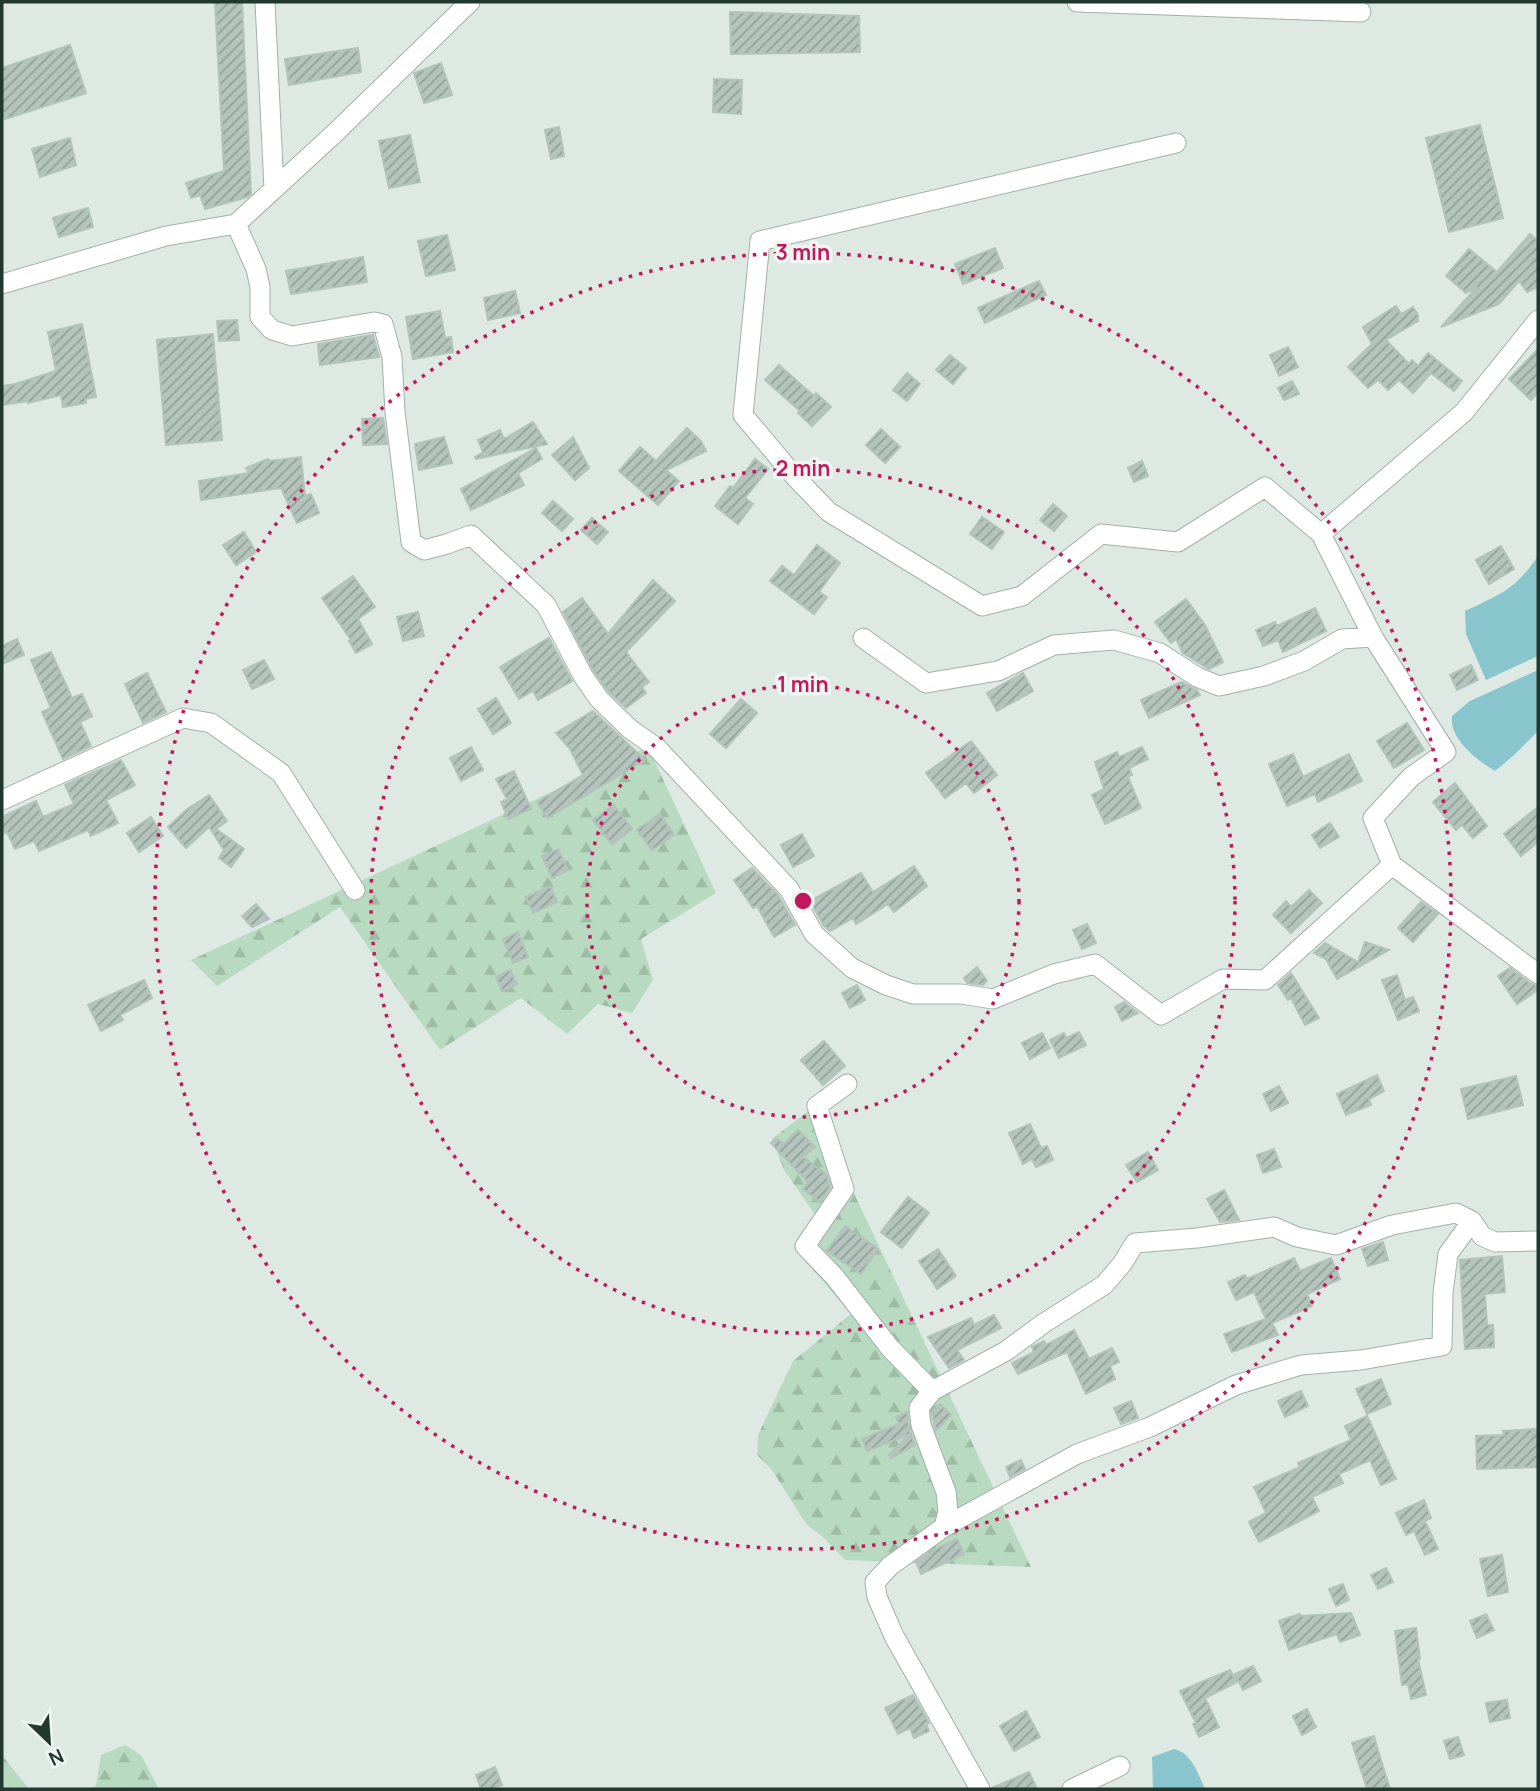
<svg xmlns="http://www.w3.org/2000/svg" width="1540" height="1791" viewBox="0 0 1540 1791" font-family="Manrope,sans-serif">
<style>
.forest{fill:url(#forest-firs)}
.water{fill:#88c5cd}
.building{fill:url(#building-hatch);stroke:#b1c3bb;stroke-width:2}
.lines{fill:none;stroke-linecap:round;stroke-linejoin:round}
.minor-casing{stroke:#a2b0ab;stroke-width:21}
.minor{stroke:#fff;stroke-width:19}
.ring{fill:none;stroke:#c2185b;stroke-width:3.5;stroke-dasharray:3.5 7}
.centre{fill:#c2185b;stroke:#eff6f2;stroke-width:3.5}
.ring-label{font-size:21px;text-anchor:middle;font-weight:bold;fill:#c2185b;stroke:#eff6f2;stroke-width:7;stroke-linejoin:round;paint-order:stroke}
</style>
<defs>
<pattern id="forest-firs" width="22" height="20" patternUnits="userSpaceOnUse" patternTransform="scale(1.75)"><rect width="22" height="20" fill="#b8dac0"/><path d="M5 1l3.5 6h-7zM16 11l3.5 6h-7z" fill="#9ebca5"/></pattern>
<pattern id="building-hatch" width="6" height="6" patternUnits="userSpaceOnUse" patternTransform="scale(1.75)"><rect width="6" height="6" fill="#b4c4bd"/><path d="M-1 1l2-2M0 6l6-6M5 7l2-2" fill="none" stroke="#92a09a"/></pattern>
</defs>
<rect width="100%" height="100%" fill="#dfe9e4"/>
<!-- forest -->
<path class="forest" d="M648,747L716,893L641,939L653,980L632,1013L598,1004L567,1034L521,998L440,1050L340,907L217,986L191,960Z
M813,1107L1031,1567L845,1560L824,1538L806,1524L772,1470L757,1455L758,1435L793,1361L851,1314L794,1248L816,1216L784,1170L772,1139Z
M125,1745L141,1755L159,1789H88L96,1786L101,1755Z
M2,1755L29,1789H2Z"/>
<!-- water -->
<path class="water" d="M1538,556V656L1486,680L1466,634L1465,611C1501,594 1515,590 1538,556Z
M1538,670V731L1513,756L1495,771C1477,760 1449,739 1452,716L1470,701Z
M1174,1749C1192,1753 1198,1774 1205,1789H1153L1152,1757Z"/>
<!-- building -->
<path class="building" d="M215,2H242L251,194L247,197L205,209L200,195L191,198L186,183L224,171Z
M730,12L859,16L860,52L731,54Z
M70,45L86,93L5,119L2,110V68Z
M358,48L361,72L289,85L285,59Z
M441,63L452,95L424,103L414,73Z
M714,79L742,80L741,114L713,112Z
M1480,125L1503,218L1449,232L1426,138Z
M559,127L564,156L551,159L545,130Z
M410,135L420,182L389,188L379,141Z
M70,138L76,165L40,177L32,149Z
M88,208L93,227L59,237L53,218Z
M1530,234L1538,241V287L1527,292L1519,281L1499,304L1441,327L1477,287L1466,293L1446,276L1469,249L1497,272Z
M447,235L455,270L426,276L418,241Z
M995,248L1003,268L963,284L955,264Z
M363,257L367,282L291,294L286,271Z
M1039,281L1046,295L985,323L978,308Z
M515,291L520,313L488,320L484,298Z
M1396,306L1401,314L1413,307L1418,315V321L1386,340L1409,364L1412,360L1418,366L1428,353L1462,381L1454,391L1431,373L1413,393L1399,380L1388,390L1378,380L1368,388L1348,367L1372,344L1363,327Z
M440,311L445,338L451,337L453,352L413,359L406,317Z
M237,320L239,340L219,341L217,321Z
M82,324L96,397L85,399L86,403L63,407L61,395L28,403V401L2,405V386L15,384L56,371L48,332Z
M213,334L222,440L166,445L157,340Z
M373,335L379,357L320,365L318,344Z
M1288,347L1298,367L1279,376L1270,355Z
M1538,349V392L1531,400L1509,379Z
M950,355L966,368L953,384L936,370Z
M779,365L814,396L816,393L831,407L812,426L798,413L800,411L765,380Z
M907,373L920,384L907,401L893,390Z
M1292,381L1299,394L1284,400L1278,388Z
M383,418L387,444L363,445L362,419Z
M533,422L547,444L476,459L475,457L483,452L478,440L500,430L504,439Z
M687,428L701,441L706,451L666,470L679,481L658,505L619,471L640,447L656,461Z
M881,429L900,447L885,463L866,445Z
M444,437L452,463L419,470L415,444Z
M573,437L589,468L575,480L552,455Z
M536,448L542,459L518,473L524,485L471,510L461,489Z
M301,457L305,496L311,494L319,513L297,523L281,488L201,500L199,481L249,473L246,468L268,459L270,461Z
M755,459L768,469L745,498L753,504L738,524L715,506L730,486L733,488Z
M1142,461L1148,476L1134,482L1128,468Z
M553,501L573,519L562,531L542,513Z
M1053,504L1067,516L1054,531L1040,520Z
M982,517L1004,532L992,549L970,534Z
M592,518L608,532L597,544L581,530Z
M244,532L256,552L236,565L223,545Z
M817,545L840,563L819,592L827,597L814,614L770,581L782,566L794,575Z
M1501,546L1514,569L1489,584L1476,560Z
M353,576L375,607L358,619L372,644L356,653L349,641L351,640L322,598Z
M653,580L675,601L626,652L649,682L642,687L646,693L626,708L608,691L593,670L563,612L582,598L608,634Z
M1186,599L1205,625L1223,662L1209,669L1183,653L1176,639L1171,643L1155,622Z
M1315,608L1326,631L1283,652L1278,640L1263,646L1256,630L1275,622L1277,626Z
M418,612L424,636L403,641L397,617Z
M549,638L572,681L538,700L533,691L519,699L500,667Z
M17,639L24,655L2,664V646Z
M51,652L72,698L82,694L92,716L80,722L91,746L63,759L42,712L51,708L31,660Z
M264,660L274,679L252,689L243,670Z
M1471,665L1478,680L1457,690L1450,675Z
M147,673L166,712L143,723L125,684Z
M1023,673L1033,691L997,711L987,693Z
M1181,682L1197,690L1200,695L1149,718L1141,700Z
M496,698L511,723L493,734L478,709Z
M741,699L757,713L726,748L710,734Z
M593,711L645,760L547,818L537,802L583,775L570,749L556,733Z
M1407,723L1424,750L1394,768L1377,741Z
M971,741L997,775L974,793L966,783L945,798L926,773Z
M471,747L483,770L461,781L450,758Z
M1142,747L1148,759L1129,768L1132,775L1128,777L1141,808L1105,824L1092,795L1104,789L1095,762L1117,752L1119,757Z
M1293,754L1303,777L1349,754L1362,781L1318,802L1315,794L1287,806L1269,764Z
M121,760L135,785L106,800L118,823L91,836L88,830L39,851L34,841L15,849L7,832L2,834V817L36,801L43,817L74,804L65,785Z
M514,771L531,809L508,819L501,802L507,799L496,779Z
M1455,783L1487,826L1473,838L1462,825L1456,830L1433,802Z
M209,795L227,821L216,829L244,849L231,867L219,858L224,850L209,827L186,848L168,827L186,810Z
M614,805L632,829L612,844L593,820Z
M1538,807V842L1521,856L1504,834Z
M660,814L674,835L652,850L637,830Z
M151,817L163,836L139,852L127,833Z
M1330,823L1339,837L1320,848L1312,835Z
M802,834L814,856L793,867L781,845Z
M558,849L568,870L552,878L542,856Z
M914,866L927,886L894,912L888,904L856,924L853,918L830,931L824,926L810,901L861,873L873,892Z
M752,868L778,895L795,925L774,937L757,906L753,908L734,880Z
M550,886L557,902L533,913L526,897Z
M1309,890L1322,903L1291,933L1273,915L1286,901L1291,907Z
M1421,902L1438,914L1413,942L1398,928Z
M256,904L269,919L252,927L242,916Z
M1087,924L1096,943L1082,949L1073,930Z
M518,932L528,957L513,963L503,939Z
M1365,942L1389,950L1337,979L1326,959L1314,953L1325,943L1358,962Z
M977,967L987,981L983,985L967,983L964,978Z
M1510,968L1531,984L1538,986V990L1517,1004L1498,976Z
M510,970L517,984L502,991L496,977Z
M1291,973L1319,1018L1305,1025L1291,998L1288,1000L1278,985Z
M1397,975L1405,1000L1413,997L1419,1011L1398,1020L1382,980Z
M144,980L152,998L120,1015L123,1020L101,1031L88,1005Z
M857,985L865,1000L850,1008L842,993Z
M1124,1002L1138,1013L1122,1021L1115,1007Z
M1079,1032L1086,1045L1059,1058L1050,1040L1064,1033L1066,1038Z
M1042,1033L1050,1048L1030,1059L1022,1043Z
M824,1041L845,1066L823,1085L801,1060Z
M1377,1075L1384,1091L1369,1099L1371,1105L1346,1115L1337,1094Z
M1516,1076L1523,1105L1468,1119L1461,1089Z
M1279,1086L1288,1103L1271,1111L1263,1094Z
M1030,1124L1041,1148L1047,1146L1053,1160L1036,1167L1032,1159L1023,1164L1009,1133Z
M798,1130L815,1147L803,1157L826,1174L830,1187L820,1202L803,1189L808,1182L771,1143L776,1138L784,1144Z
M1274,1149L1281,1167L1263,1173L1257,1155Z
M1148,1152L1158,1170L1137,1182L1126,1165Z
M1224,1190L1239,1220L1220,1222L1207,1199Z
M908,1197L929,1213L902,1248L881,1232Z
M845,1226L878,1249L861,1274L827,1251Z
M1383,1242L1388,1260L1368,1266L1362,1249Z
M938,1249L956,1276L937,1289L919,1261Z
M1502,1256L1505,1292L1485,1294L1487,1325H1493L1494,1347L1465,1349L1460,1260Z
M1294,1258L1300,1271L1331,1258L1340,1279L1307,1294L1312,1306L1272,1323L1278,1335L1232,1352L1224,1334L1266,1319L1254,1292L1236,1300L1228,1282L1245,1275L1247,1279Z
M994,1315L1001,1328L957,1350L964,1360L949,1368L928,1337L971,1318L974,1325Z
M1074,1330L1089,1359L1112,1348L1119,1362L1110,1366L1115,1379L1086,1394L1067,1352L1018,1374L1012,1363L1034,1352L1032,1347L1044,1341L1046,1345Z
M1381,1379L1391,1404L1367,1414L1356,1389Z
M1301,1391L1308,1406L1285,1417L1278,1401Z
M1131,1401L1138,1418L1121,1424L1114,1408Z
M940,1404L951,1415L936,1430L932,1412Z
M907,1412L909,1429L915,1445L891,1458L889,1455L910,1434L867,1451L862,1439L899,1424L896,1417Z
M1367,1416L1396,1479L1381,1485L1370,1460L1339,1474L1343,1483L1312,1497L1319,1511L1259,1542L1249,1522L1266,1513L1254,1487L1300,1467L1298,1463L1351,1440L1345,1426Z
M1538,1429V1467L1477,1469L1476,1436L1504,1435L1503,1431Z
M1021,1460L1025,1469L1010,1477L1006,1467Z
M1424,1500L1431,1518L1425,1521L1438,1549L1425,1555L1414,1531L1406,1535L1396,1513Z
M957,1539L964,1554L921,1574L916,1562L935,1549Z
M1502,1555L1508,1592L1488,1596L1480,1559Z
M1386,1568L1393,1582L1378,1589L1371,1575Z
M1343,1584L1349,1600L1336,1606L1329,1589Z
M1351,1613L1360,1635L1340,1642L1337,1634L1289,1650L1279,1621L1300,1614L1301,1616Z
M1486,1614L1494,1630L1477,1638L1470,1621Z
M1416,1628L1420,1659H1418L1426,1695L1411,1699L1408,1684L1402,1685L1395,1631Z
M1253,1666L1261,1681L1243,1690L1235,1674Z
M1230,1670L1237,1682L1205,1698L1219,1727L1199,1737L1193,1724L1196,1723L1180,1691Z
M913,1695L929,1723L926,1724L929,1731L914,1738L910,1728L898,1734L885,1708Z
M1507,1700L1510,1718L1490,1722L1486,1703Z
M1307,1709L1316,1727L1302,1735L1293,1716Z
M1026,1711L1040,1737L1014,1751L1000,1726Z
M1374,1736L1380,1757L1390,1789H1367L1352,1743Z
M1458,1737L1464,1755L1450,1759L1444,1741Z
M495,1767L502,1785L493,1789H481L476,1775Z
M1029,1772L1037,1789H992V1788Z"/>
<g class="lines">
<defs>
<path id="minor" d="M265,2L274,189
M1077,2L1361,12
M1176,143L760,241L743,415L796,478L829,512L982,606L1022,596L1101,534L1178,542L1265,487L1321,534L1464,412L1538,320
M236,224L256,269L260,287V317L272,330L292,336L374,322L383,324L392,357L395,412L411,542L424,550L447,544L471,535L546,605L583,676L599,699L630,729L657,748L789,889L814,934L852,968L886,985L913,994H961L993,999L1054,974L1095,964L1161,1015L1223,979L1265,980L1392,865L1538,974
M2,284L166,236L236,224L335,133L470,2
M1321,534L1373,637L1446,752L1411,777L1373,818L1392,865
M863,638L926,683L998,671L1054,645L1114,640L1160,653L1197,677L1219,686L1264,676L1304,661L1342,639L1373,637
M2,800L183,718L211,723L281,773L355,890
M847,1084L817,1106L844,1189L805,1246L834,1276L890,1348L932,1391L919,1408L921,1425L946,1492L948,1512L944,1527L890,1566L875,1582L877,1597L894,1636L980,1789
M932,1391L1006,1351L1044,1323L1104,1285L1122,1264L1135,1243L1197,1238L1274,1227L1297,1237L1336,1245L1392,1225L1456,1213L1472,1221L1482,1236L1495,1242L1538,1241
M944,1527L1077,1454L1150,1427L1236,1385L1301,1365L1361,1360L1442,1346L1443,1293L1448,1254L1472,1221
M1072,1789L1120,1766"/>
</defs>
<!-- minor casing -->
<use href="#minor" class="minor-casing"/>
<!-- minor -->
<use href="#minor" class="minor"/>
</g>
<!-- distance rings -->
<g class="ring">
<circle cx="803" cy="901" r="216"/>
<circle cx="803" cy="901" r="432"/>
<circle cx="803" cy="901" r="648"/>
</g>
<circle cx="803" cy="901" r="10" class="centre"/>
<g class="ring-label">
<text x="803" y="260">3 min</text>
<text x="803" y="476">2 min</text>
<text x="803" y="692">1 min</text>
</g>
<!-- border -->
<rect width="1540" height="1791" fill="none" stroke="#213831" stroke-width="7"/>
<!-- north arrow -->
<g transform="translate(49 1742) rotate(155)" stroke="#eff6f2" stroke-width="5" paint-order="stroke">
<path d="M0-5L12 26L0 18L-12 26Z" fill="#213831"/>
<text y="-10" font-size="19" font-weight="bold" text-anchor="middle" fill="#213831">N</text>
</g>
</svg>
